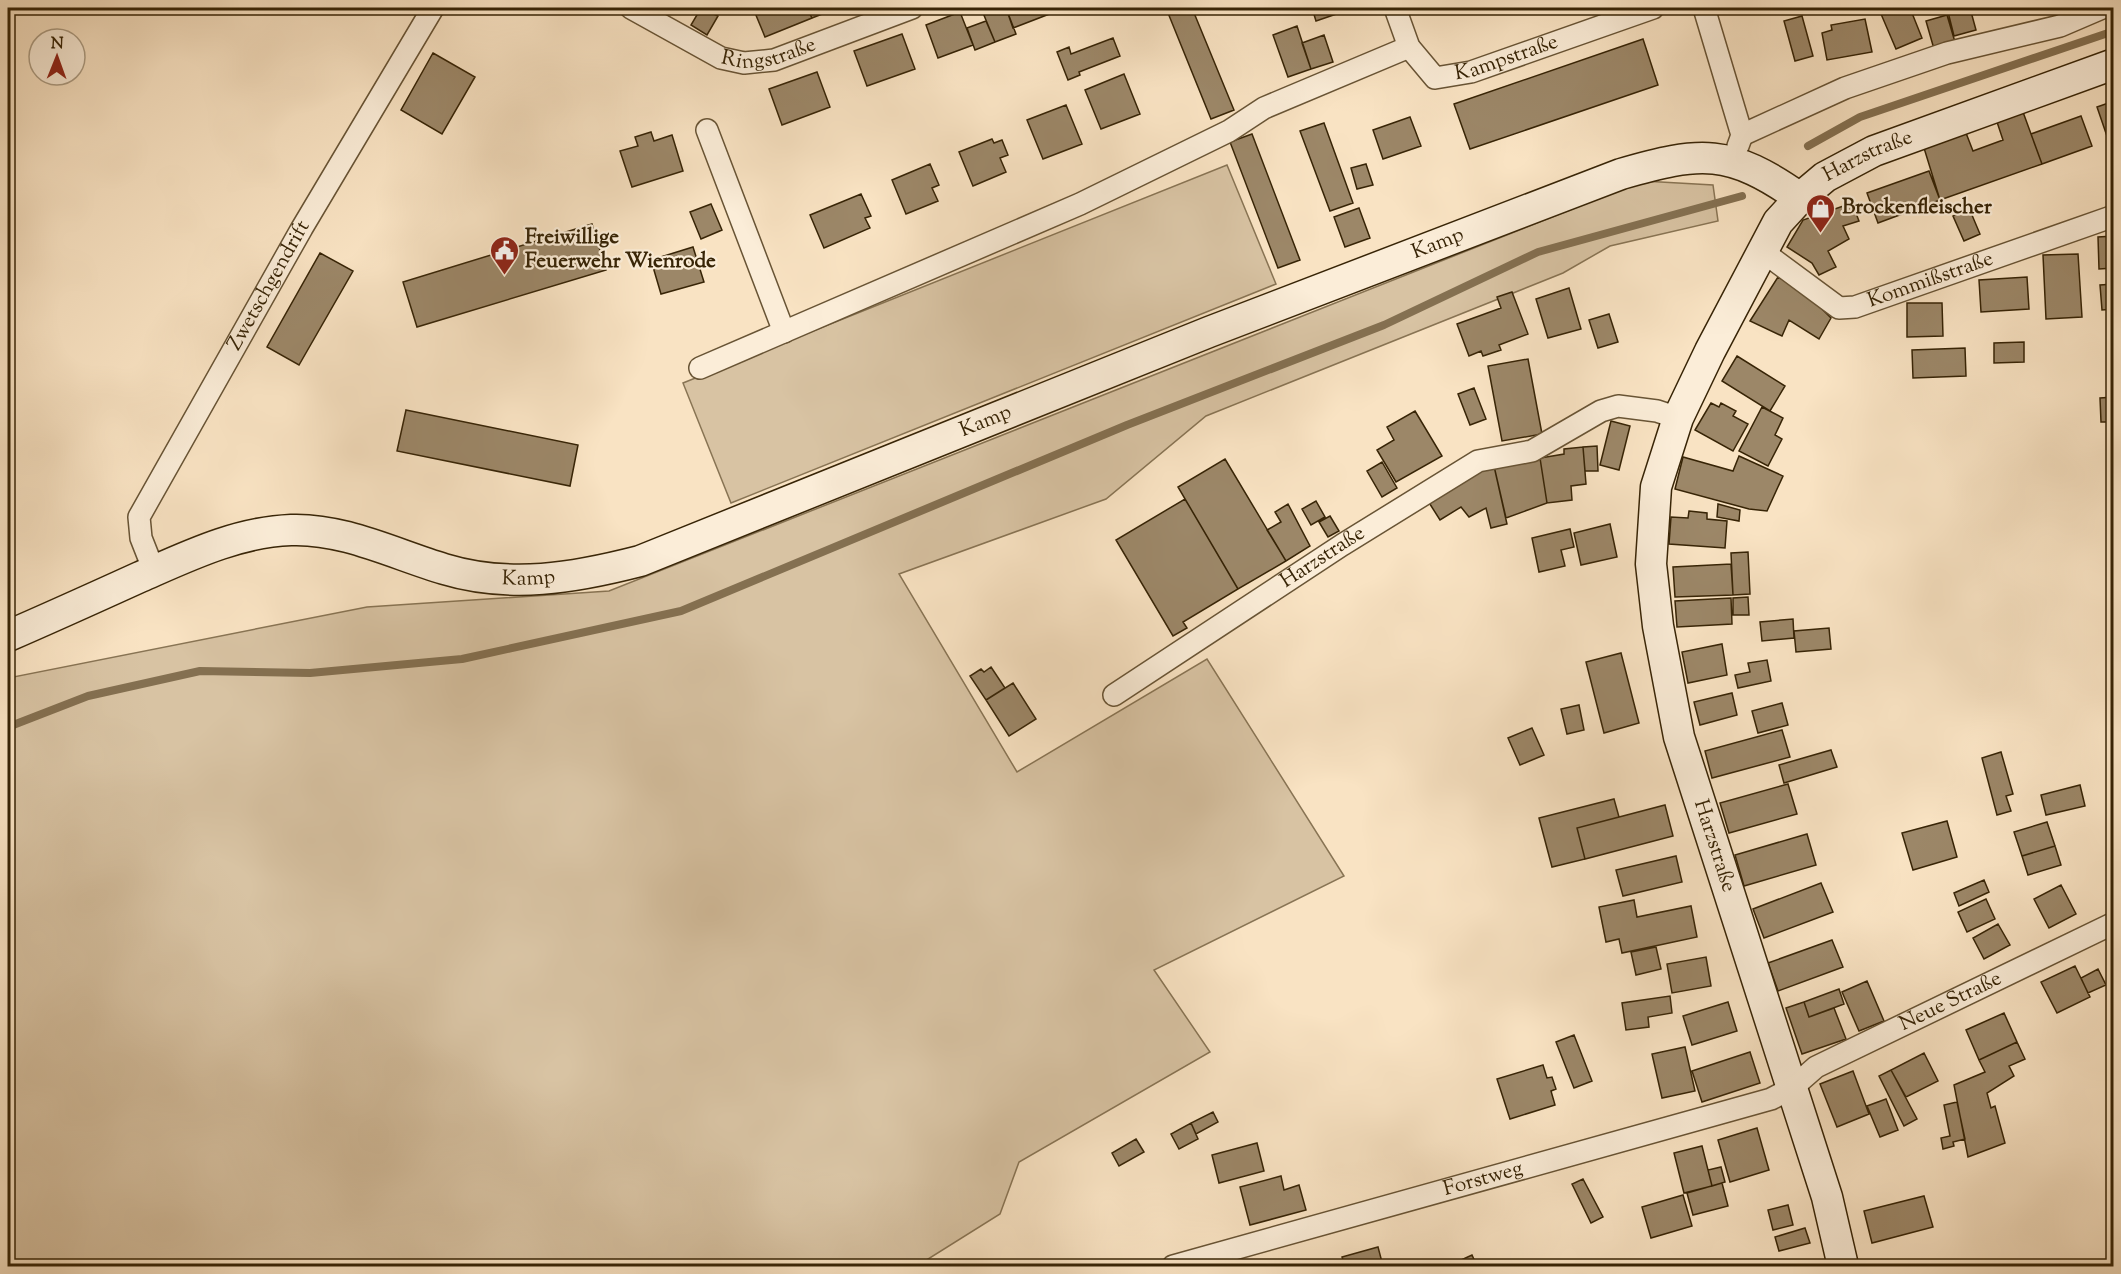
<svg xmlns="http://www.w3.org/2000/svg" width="2121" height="1274" viewBox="0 0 2121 1274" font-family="'Sorts Mill Goudy',serif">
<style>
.green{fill:#d8c3a3;stroke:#887454;stroke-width:1.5}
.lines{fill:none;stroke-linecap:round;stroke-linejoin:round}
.stream{stroke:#847051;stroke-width:8}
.building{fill:#9c8768;stroke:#372406;stroke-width:1.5}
.street-casing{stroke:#685435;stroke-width:24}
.secondary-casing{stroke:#372406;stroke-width:33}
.street{stroke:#fbedd8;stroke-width:21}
.secondary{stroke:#fbedd8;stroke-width:30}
.labels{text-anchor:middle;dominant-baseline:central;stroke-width:4.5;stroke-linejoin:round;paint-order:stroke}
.street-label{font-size:21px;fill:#372406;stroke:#fbedd8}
.poi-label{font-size:21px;font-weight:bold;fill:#372406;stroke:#fbedd8;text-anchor:start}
</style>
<rect width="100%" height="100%" fill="#f9e3c3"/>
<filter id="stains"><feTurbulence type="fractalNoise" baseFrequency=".00333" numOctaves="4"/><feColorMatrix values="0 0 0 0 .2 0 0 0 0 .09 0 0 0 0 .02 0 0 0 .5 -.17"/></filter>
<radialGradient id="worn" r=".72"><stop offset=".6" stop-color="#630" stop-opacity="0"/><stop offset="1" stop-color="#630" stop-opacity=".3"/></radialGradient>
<!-- green -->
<path class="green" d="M1227,165L1276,284L731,503L683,383Z
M1643,181L1713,185L1718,221L1610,246L1563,273L1206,416L1106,499L899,574L1017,772L1207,659L1344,876L1154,970L1210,1052L1019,1162L1000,1214L917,1266H8V678L367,607L609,591Z"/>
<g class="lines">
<!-- stream -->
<path class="stream" d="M1808,146L1860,117L2114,31
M8,727L88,696L200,671L310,673L462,659L681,611L1127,425L1384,325L1538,252L1742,196"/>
</g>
<!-- building -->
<path class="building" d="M701,8L718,16L707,35L691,25Z
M753,8H807L812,18L765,37Z
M807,8H829L830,11L812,18Z
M981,8H1006L1016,34L995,42Z
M1006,8H1050L1052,13L1013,28Z
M1166,8H1192L1234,110L1211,119Z
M1312,8H1354L1316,21Z
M1897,8H1910L1922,38L1896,49L1881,14Z
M1947,8H1970L1976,30L1954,36Z
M960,12L973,45L938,58L926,25Z
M1947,15L1955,42L1934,49L1926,21Z
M1802,16L1813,56L1795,61L1784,21Z
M1865,19L1872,52L1827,60L1822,33L1832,30L1831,25Z
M986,21L995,42L975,50L967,28Z
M1297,26L1311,69L1288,77L1273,35Z
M902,34L915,69L867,86L854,51Z
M1324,35L1333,62L1311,69L1302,43Z
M1113,38L1120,56L1079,72L1080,75L1068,80L1057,52L1069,47L1071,54Z
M1643,39L1658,85L1470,149L1454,104Z
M433,53L475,77L442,134L401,110Z
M817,72L830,107L782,125L769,89Z
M1124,74L1140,114L1101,129L1085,90Z
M2114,101V140L2109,142L2097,107Z
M1066,105L1082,144L1043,159L1027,120Z
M2023,112L2042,164L1940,200L1924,148L1966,133L1973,151L2003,140L1997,122Z
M2081,116L2092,146L2042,164L2031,134Z
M1410,117L1421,146L1383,159L1373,130Z
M1324,123L1353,203L1330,211L1300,131Z
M651,132L654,141L672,135L683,171L632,187L620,151L638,146L635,137Z
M1252,134L1300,260L1278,268L1230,142Z
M992,139L994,143L1002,140L1008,155L1000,158L1006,172L973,186L959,152Z
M930,164L939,185L932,188L938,201L906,214L892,180Z
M1366,164L1373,185L1357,189L1351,168Z
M1929,171L1940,200L1878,223L1867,193Z
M861,194L871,216L865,218L870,228L824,248L810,215Z
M1852,203L1859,221L1843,226L1849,239L1828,251L1836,267L1819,275L1812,263L1787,247L1803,220Z
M711,204L722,230L701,239L690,212Z
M1359,208L1370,238L1345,247L1334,217Z
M1969,208L1980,234L1964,241L1953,216Z
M592,224L606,270L417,327L403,282Z
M2114,236V268L2099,269L2098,237Z
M693,247L704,282L661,294L651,260Z
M320,253L353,271L299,365L267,347Z
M2078,254L2082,317L2046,319L2043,255Z
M1778,277L1805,292L1831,318L1819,339L1789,320L1782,336L1750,321Z
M2027,277L2029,309L1981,312L1979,280Z
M2114,284V309L2102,310L2100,285Z
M1569,288L1581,329L1548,338L1536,299Z
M1512,292L1528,334L1499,345L1501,350L1483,356L1481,351L1469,356L1457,324L1501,308L1497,297Z
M1907,303H1942L1943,336L1907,337Z
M1609,314L1618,342L1598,348L1589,320Z
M2024,342V362L1994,363V343Z
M1965,348L1966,376L1913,378L1912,350Z
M1737,356L1785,386L1770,411L1722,381Z
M1528,359L1542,434L1502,441L1488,366Z
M1474,388L1486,419L1470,425L1458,394Z
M2114,397V422H2101L2100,398Z
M1711,403L1719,407L1721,403L1736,411L1733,416L1748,424L1733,451L1695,430Z
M1762,407L1783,418L1775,435L1782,439L1768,466L1739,451Z
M406,410L578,445L570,486L397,451Z
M1415,411L1442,456L1396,482L1377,450L1394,440L1387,427Z
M1611,421L1630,426L1619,470L1600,465Z
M1597,446L1598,471H1585L1583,447Z
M1583,447L1586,484L1571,486L1572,500L1547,503L1540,458L1564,454V449Z
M1739,456L1783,476L1767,511L1749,509L1675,489L1683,457L1733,471Z
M1540,458L1547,503L1506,518L1494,466Z
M1225,459L1286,561L1238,589L1178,487Z
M1382,462L1397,488L1382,497L1367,471Z
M1494,466L1507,524L1491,528L1486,508L1469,517L1461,507L1440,520L1428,501L1487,467Z
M1185,499L1238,589L1183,622L1187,628L1173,636L1116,540Z
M1316,501L1325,517L1311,525L1302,509Z
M1288,504L1310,546L1286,561L1267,530L1281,522L1275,512Z
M1718,504L1740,510L1739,521L1717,517Z
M1689,511L1707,513V519L1727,521L1725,548L1669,544L1671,517L1688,518Z
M1330,516L1339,531L1328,537L1319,522Z
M1610,524L1617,557L1581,565L1574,533Z
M1570,529L1574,547L1561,550L1565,566L1539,572L1532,538Z
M1748,552L1750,594L1733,595L1731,553Z
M1731,564L1733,595L1675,597L1673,567Z
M1748,597L1749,615H1733V598Z
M1731,598L1732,624L1677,627L1675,601Z
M1793,619L1794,638L1762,641L1760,622Z
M1829,628L1831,649L1796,652L1794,631Z
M1722,644L1727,675L1688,683L1682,652Z
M1621,653L1639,723L1604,733L1586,662Z
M1767,660L1771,681L1738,688L1735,675L1750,672L1748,663Z
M991,667L1005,688L986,700L970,676L981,669L984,672Z
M1013,683L1036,719L1009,736L986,700Z
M1732,693L1737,715L1700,725L1694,702Z
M1782,703L1788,725L1758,733L1752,711Z
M1579,705L1584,730L1567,734L1561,709Z
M1532,728L1544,755L1520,765L1508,738Z
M1782,730L1790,757L1712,778L1705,751Z
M1831,750L1837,767L1784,783L1779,765Z
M2001,752L2013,794L2006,796L2011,811L1997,815L1982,758Z
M1788,784L1797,814L1729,833L1720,803Z
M2080,785L2085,806L2046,815L2041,795Z
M1614,799L1619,817L1577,828L1585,859L1552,867L1539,818Z
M1665,805L1673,836L1585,859L1577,828Z
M1947,821L1957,857L1913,870L1902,833Z
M2047,822L2055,846L2022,856L2014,832Z
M1807,834L1816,865L1744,886L1735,855Z
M2055,846L2061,865L2028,875L2022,856Z
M1676,856L1682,882L1623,896L1616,870Z
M1984,880L1989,892L1959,906L1954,893Z
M1821,883L1833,912L1764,938L1753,909Z
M2061,885L2076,914L2049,928L2034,899Z
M1986,899L1995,919L1967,932L1958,912Z
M1634,900L1637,917L1691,906L1697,937L1622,953L1619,939L1606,942L1599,907Z
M1998,924L2010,945L1984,959L1973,938Z
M1832,940L1843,967L1778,991L1768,963Z
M1656,947L1661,969L1636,975L1631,952Z
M1706,957L1711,986L1672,993L1667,964Z
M2075,966L2090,997L2057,1013L2041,982Z
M2098,969L2106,985L2088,993L2081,978Z
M1867,981L1884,1021L1859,1031L1842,992Z
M1839,989L1844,1004L1809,1017L1804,1002Z
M1670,996L1672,1013L1648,1017L1649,1027L1626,1030L1622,1003Z
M1728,1002L1737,1031L1692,1045L1683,1016Z
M1804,1002L1809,1017L1834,1008L1846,1039L1802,1054L1786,1008Z
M2004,1013L2017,1042L1979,1060L1966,1030Z
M1574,1035L1592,1081L1574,1088L1556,1042Z
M2017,1042L2025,1059L2009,1066L2014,1076L1987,1093L1991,1108L1995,1106L2005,1143L1968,1157L1954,1085L1985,1072L1979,1060Z
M1685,1047L1695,1091L1662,1098L1652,1054Z
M1750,1052L1760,1083L1702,1102L1692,1071Z
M1924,1053L1938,1081L1906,1097L1891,1070Z
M1543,1065L1547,1078L1552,1077L1556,1089L1551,1091L1555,1105L1510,1119L1497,1079Z
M1891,1070L1917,1119L1904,1126L1879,1076Z
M1853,1071L1869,1114L1837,1127L1820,1084Z
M1886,1099L1898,1130L1880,1137L1867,1106Z
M1957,1102L1965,1139L1953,1142L1954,1146L1943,1149L1941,1138L1950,1136L1944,1105Z
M1213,1112L1218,1122L1196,1134L1191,1123Z
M1191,1123L1198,1139L1179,1149L1171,1134Z
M1757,1128L1769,1170L1730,1182L1718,1140Z
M1136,1139L1144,1152L1119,1166L1112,1153Z
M1257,1143L1264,1171L1219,1183L1212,1155Z
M1702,1146L1712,1186L1684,1193L1674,1153Z
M1721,1167L1725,1182L1712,1186L1708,1170Z
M1281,1176L1284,1190L1299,1185L1306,1210L1250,1225L1240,1187Z
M1583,1179L1603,1217L1591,1223L1572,1184Z
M1722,1183L1728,1206L1693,1215L1687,1193Z
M1683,1195L1692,1226L1651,1238L1642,1207Z
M1924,1196L1933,1227L1872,1243L1864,1211Z
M1788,1205L1793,1225L1773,1230L1768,1210Z
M1805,1228L1810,1243L1779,1251L1775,1237Z
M1378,1247L1383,1266H1345L1342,1257Z
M1472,1255L1477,1266H1448Z"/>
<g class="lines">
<defs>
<g id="street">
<path id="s1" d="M631,8L721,58L744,63L774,60L912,8"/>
<path id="s2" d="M1395,8L1409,47L1435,78L1471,72L1653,8"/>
<path d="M1704,8L1742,135L1738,146"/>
<path d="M707,130L784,332"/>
<path d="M1742,135L1845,88L1947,53L2060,26L2102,8"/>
<path id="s3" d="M1762,251L1839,308L1855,307L2114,216"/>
<path d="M700,368L1080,204L1229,131L1264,108L1409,47"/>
<path id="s4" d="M154,571L141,538L139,517L302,228L433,8"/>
<path id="s5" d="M1114,695L1342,545L1478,461L1532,451L1601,411L1618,406L1657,411L1678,418"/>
<path id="s6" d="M1173,1266L1771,1099L1792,1088L1816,1067L2114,923"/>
</g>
<g id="secondary">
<path id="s7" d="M8,636C52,617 96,597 140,577C188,556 237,532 291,530C343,528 394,554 444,569C510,589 574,578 640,561L1209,332L1621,174C1701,151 1729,148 1800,198"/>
<path id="s8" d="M1843,1266L1827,1197L1679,737L1658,626L1651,564L1656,487L1678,418L1710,351L1778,222L1800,198L1825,177L1874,151L2114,64"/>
</g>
</defs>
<!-- street casing -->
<use href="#street" class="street-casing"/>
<!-- secondary casing -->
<use href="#secondary" class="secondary-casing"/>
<!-- street -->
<use href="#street" class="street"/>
<!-- secondary -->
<use href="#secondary" class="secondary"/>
</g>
<!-- icons -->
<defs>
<symbol id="shop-pin" viewBox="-11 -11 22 30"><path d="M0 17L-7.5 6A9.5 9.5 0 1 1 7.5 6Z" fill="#8f2418" stroke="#fbedd8"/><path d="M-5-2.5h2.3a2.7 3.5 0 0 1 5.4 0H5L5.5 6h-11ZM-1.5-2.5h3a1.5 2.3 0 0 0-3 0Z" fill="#fff"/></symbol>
<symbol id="civic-pin" viewBox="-11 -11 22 30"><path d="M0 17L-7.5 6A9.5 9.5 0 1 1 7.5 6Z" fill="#8f2418" stroke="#fbedd8"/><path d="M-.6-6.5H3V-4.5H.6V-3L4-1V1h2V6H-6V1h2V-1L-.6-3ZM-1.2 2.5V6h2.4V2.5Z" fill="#fff"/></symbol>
</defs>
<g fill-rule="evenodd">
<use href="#shop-pin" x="1804" y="192" width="33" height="45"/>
<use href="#civic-pin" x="488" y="234" width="33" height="45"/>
</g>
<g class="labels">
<!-- street labels -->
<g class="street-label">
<text stroke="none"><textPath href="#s1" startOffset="152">Ringstraße</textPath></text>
<text stroke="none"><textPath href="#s2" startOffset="156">Kampstraße</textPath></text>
<text stroke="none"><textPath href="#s8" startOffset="1212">Harzstraße</textPath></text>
<text stroke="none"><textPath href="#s7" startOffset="1520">Kamp</textPath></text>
<text stroke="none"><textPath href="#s3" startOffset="192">Kommißstraße</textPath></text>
<text stroke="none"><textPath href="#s4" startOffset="322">Zwetschgendrift</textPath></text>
<text stroke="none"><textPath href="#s7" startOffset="1034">Kamp</textPath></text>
<text stroke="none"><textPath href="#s5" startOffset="250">Harzstraße</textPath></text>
<text stroke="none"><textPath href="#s7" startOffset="548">Kamp</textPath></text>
<text transform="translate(1714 846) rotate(72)">Harzstraße</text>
<text stroke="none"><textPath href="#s6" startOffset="826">Neue Straße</textPath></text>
<text stroke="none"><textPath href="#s6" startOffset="322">Forstweg</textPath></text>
</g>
<!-- poi labels -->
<g class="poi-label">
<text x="1842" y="208">Brockenfleischer</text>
<text x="525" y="238">Freiwillige<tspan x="525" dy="24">Feuerwehr Wienrode</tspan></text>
</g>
</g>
<!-- margin -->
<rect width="2121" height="1274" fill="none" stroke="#f9e3c3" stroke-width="30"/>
<rect x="9" y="9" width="2103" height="1256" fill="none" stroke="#372406" stroke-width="3"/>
<rect x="15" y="15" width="2091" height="1244" fill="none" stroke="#372406" stroke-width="1.5"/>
<!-- north arrow -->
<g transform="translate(57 57) rotate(1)"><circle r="28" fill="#fbedd8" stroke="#ad9d84" stroke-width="1.5"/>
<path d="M0-4.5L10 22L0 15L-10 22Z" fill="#8f2418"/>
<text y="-9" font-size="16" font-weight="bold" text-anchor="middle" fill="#372406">N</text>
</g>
<rect width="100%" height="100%" filter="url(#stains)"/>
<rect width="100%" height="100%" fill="url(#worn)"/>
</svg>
